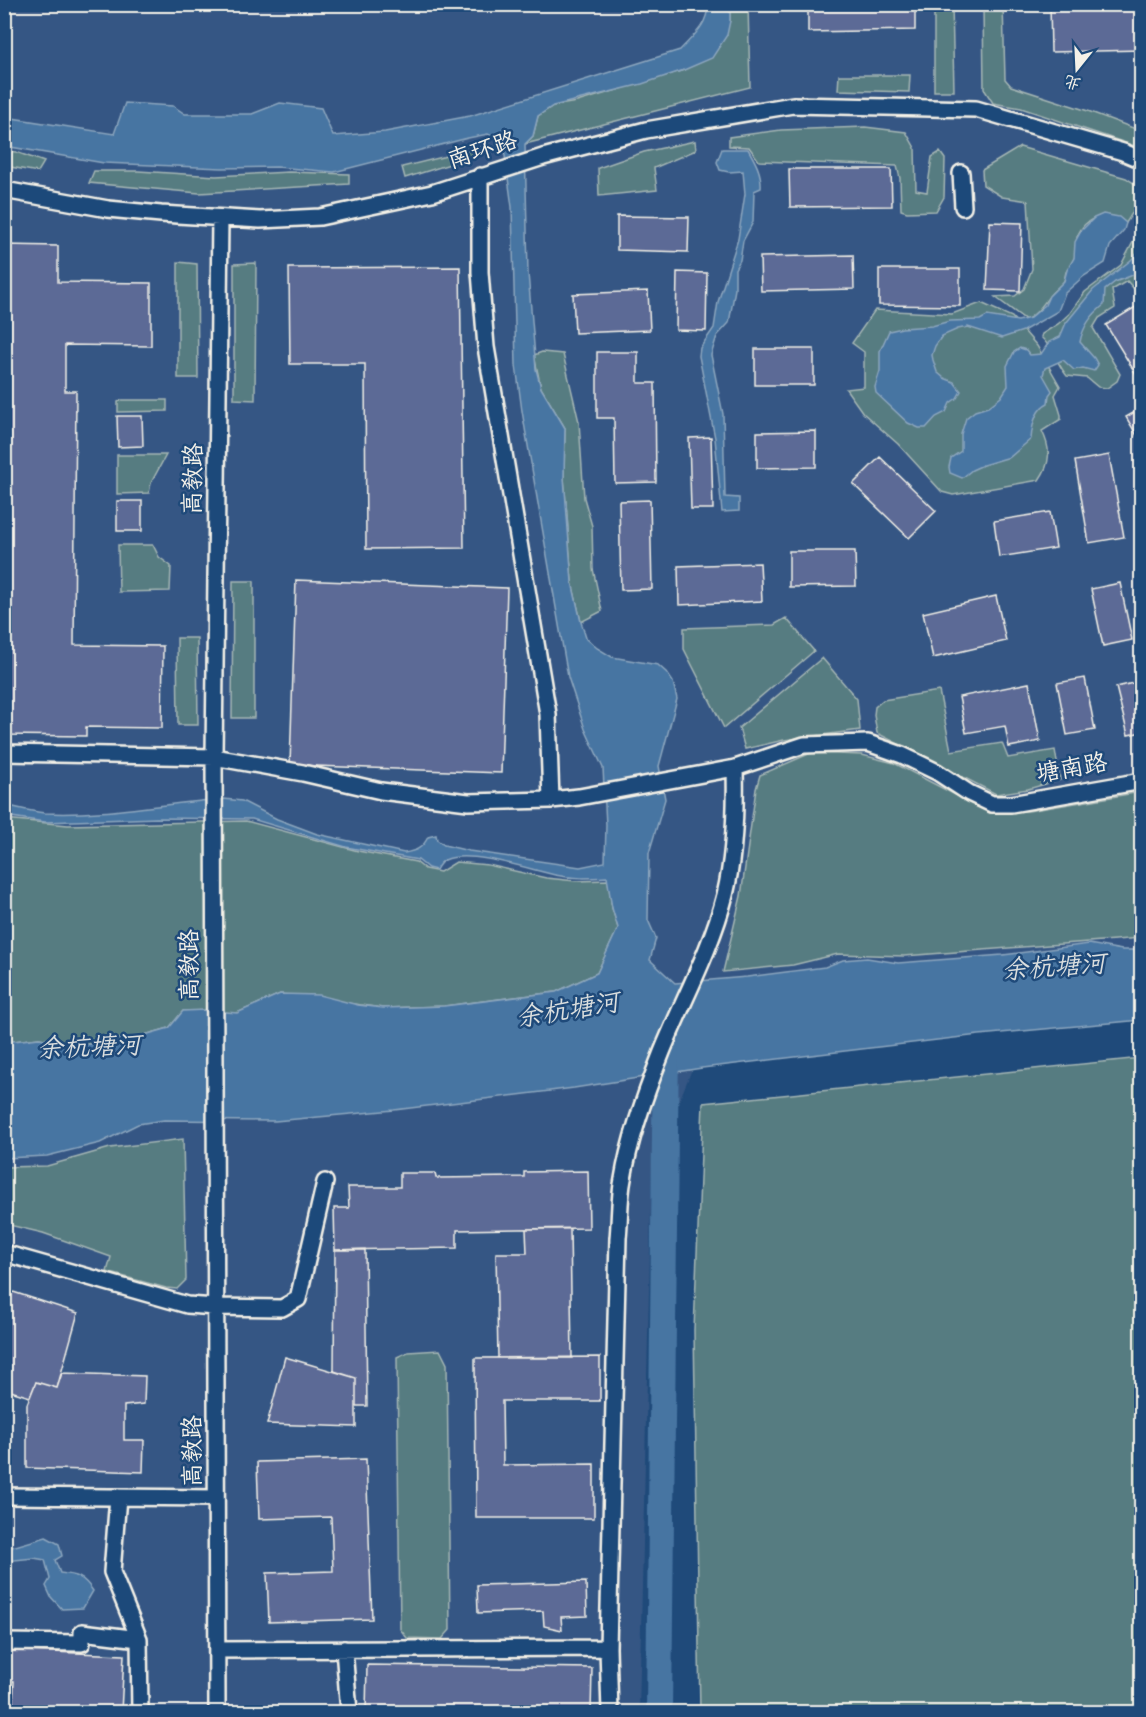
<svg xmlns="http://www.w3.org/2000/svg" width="1146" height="1717" viewBox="0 0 1146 1717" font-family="'Indie Flower','LXGW WenKai TC',sans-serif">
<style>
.built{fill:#355784}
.green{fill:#567b81;stroke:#a5b6b4;stroke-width:1.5}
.water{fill:#4774a2;stroke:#8ca6be;stroke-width:1.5}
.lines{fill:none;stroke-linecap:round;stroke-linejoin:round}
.river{stroke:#4774a2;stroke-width:26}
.building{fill:#5c6a96;stroke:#f4f1e8;stroke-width:1.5}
.minor-casing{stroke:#f4f1e8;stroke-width:20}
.minor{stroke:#1f4a7a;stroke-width:15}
.labels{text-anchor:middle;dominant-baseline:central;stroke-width:5;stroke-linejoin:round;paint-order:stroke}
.street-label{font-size:24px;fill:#f4f1e8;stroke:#1f4a7a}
.water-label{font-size:26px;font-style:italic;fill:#dadede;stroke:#1f4a7a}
</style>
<rect width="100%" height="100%" fill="#1f4a7a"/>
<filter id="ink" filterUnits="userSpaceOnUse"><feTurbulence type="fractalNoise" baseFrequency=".0167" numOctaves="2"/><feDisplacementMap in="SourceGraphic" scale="12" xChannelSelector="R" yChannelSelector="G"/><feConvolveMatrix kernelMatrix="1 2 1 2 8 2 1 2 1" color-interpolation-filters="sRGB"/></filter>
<g filter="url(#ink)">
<!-- built -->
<path class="built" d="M5,5H1141V951L720,1001L652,1167L639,1712H5Z"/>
<!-- green -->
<path class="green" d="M730,5H748L750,87L525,144L533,136L538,116L553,106L577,102L684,70L730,21Z
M934,5H952L954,91H934Z
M983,5H1003L1005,79L1011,86L1088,111L1141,131V148L1021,108L993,103L984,89Z
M839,75H910L909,92L838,90Z
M865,127L906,132L915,148L916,190L927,192L932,157L940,152L945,159L944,197L936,211L907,212L901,210L900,178L897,166L759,161L749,147L729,146V137L781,130Z
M695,141L696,150L654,168L657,190L599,196L598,168L644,152Z
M487,146L492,151L405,178L402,167Z
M1020,147L1126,178L1141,188V199L1126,223C1109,209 1085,216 1077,237C1076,243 1077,250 1075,256C1073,262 1069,267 1066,272C1065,275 1065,278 1064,281C1061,286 1054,290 1051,294C1042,305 1038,313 1026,320L995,297L1015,296L1024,289L1032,269L1028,201L1002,197L983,185L982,170Z
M5,151L16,152L44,162L38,172L5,166Z
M94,171H138L216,176L289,172L349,174V184L199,193L89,183Z
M1141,227V289L1136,291L1127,281L1112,290L1115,308L1099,318L1093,328L1120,374L1117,381L1107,388L1098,387L1087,378L1067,376C1057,364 1053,348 1041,337L1042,334L1058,324L1070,313L1085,292L1121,265Z
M178,262L197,264L198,378H178Z
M256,263L255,400L234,399V264Z
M981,303L1012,317L1037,346L1060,386L1055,395L1061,415V419L1042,431C1051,449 1051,463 1039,480L953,495L942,492L898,444L863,413L846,389L864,387V352L852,343L875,310L952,314Z
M542,352L563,354L579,422L584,498L592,526L593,569L602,611L581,622L572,582L564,477L565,428L541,388L534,355Z
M122,400H167V411L118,412V402Z
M117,455H166L151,483L149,493L117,494Z
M118,545H153L159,557L171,566L170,591L119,592Z
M233,581H254V718H232Z
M786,618L814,651L724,728L684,649V628L774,625Z
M177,638H197L198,725H178Z
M822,658L857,699L860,730L784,740L745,749L739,728Z
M939,691L951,751L1002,743L1008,758L1055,750L1060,780L1028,789L996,794L877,733L874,715L875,707L883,700Z
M811,753L862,755L894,763L990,813L1028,811L1141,792V938L904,956L838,954L793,965L723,972L741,896L756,789L760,775Z
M4,819L68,825L246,821L358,851L416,862L425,869L440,872L456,862L488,865L546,878L576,881L608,880L612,908L618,928L597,973L556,992L444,1006L383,1008L280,994L237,1013L183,1011L169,1028L141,1036L83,1045L39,1038L5,1042Z
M1141,1058V1712H700L694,1330L703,1103Z
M183,1139L186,1280L177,1289L166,1288L107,1272L111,1257L43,1233L5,1224V1167L47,1166L110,1148Z
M440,1350L447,1364L450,1630L442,1639L407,1638L400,1629L397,1357L408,1352Z"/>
<!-- water -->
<path class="water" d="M708,5H730V21L727,35L712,58L684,70L642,84L553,106L538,116L533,136L525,144L528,273L536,369L541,388L565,428L564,477L572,582L581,622L586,638L597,648L612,657L658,665L667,673L673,682L677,699L659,766L665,799L649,853L648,920L656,938L650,960L675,983L747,977L825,967L843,960L867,958L898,963L1003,955L1089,944L1122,950H1141V1020L979,1035L702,1068L574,1088L394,1110L275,1121L164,1120L138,1124L100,1143L47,1156L5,1158V1042L39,1038L83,1045L141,1036L169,1028L183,1011L204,1010L237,1013L280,994L319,995L358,1005L383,1008L444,1006L556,992L597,973L618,928L612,908L607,877C590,878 573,879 555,875C529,869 469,849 445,860C440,862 438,866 436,870L428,868L418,860L346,847L252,819L157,818L45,822L5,816V805C18,808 32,812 45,813C105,816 164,803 224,799L242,801L277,819L317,834L404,853C416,851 423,848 428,837L436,835L437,840L444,845L469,851L580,867L605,862L606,825L603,768L585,729L568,677L522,411L516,365L512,207L504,149L500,140L488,134L468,138L334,172L277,167L222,168L104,163L5,146V117L114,134L125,103L173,106L185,114H252L280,103L321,108L333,136L385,132L470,116L680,50C694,35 707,26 708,5Z
M722,149H748C755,161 762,173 761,188L754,191L753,222L743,241L740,260L735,269V289L729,323L717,336L711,355L723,414L725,497L739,498V511L722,512L715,438L699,356L700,348L714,328L718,302L738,239L745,194L743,171L729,172L720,170L717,162Z
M1103,214L1119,217L1126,223L1124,230L1110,246L1105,263L1084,276L1065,293L1058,311L1023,331L1002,338L968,327L958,329L942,336L935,346L932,355L933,360L937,372L944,378L954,382L961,391L957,398L950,403L946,412L936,417L926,428H919L908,423L876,393L875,387L880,371V351L889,331L902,328L932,326L950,321L980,320L987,316L1018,321L1030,318L1045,305L1049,296L1064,281L1067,270L1074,258L1075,242L1081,231L1094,218Z
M1141,249V272L1115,282L1105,290L1104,305C1091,315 1083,326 1080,342L1094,358L1098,365L1094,371L1083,368L1074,370L1063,360L1045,368L1043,375L1052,391L1049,395L1048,403C1035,409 1032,426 1031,439L1010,457L983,465L972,470L962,478L950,473L949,467L951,458L961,451V434L966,418L975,411L988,407L1001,397L1008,386L1007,366L1014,352L1020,348L1026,350L1030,355L1041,354L1049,342L1060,337L1066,323L1093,290L1131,260Z
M46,1537L59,1544L62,1556L55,1560L60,1573C77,1575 83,1576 93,1591L83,1608L62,1609L51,1597L46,1586L50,1579L45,1560L34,1558L5,1561V1549Z"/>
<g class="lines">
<!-- river -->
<path class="river" d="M659,1712L666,1038"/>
</g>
<!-- building -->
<path class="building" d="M808,4H915V30L808,32Z
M1050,4H1142V50L1051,52Z
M789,169H891L892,206L790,207Z
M617,216L689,217L688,252L617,250Z
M990,222L1022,223L1020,291L987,290Z
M4,245L58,246V282L151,283V346L65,345V391H76L74,645L163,646L162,728L86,727V736L4,735Z
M853,255L854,289L761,291L760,257Z
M460,267L464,548L366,549L365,364H290L289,268Z
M879,269H960V306L879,305Z
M677,272L707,273L706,331L676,330Z
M648,291L650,330L575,333L573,294Z
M1142,303V371L1136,374L1106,325Z
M755,349H814V385H755Z
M597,352H638V383H655L656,482L615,483L614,418H597Z
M1142,408V444L1126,417Z
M117,416H142L143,446L118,447Z
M816,431V467L757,468V432Z
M711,437L713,509H691L689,438Z
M1109,455L1124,537L1089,543L1075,461Z
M880,457L936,511L909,538L853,484Z
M650,500L652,589L621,590L619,501Z
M117,501H142V531H117Z
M1050,512L1056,548L999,557L994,521Z
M789,551H855L856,586L789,587Z
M760,563L762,601L679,605L678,566Z
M296,580L507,588L501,773L290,765Z
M1120,583L1132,640L1103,646L1091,589Z
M996,596L1006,641L933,658L923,613Z
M1085,678L1095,730L1067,735L1057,683Z
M1142,681V732L1128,735L1116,687Z
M1029,683L1040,741L1009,747L1005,726L966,733L959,697Z
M588,1171L589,1228L457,1230V1248L335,1250L334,1208H349L348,1187H400V1173H435L436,1178L524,1177V1172Z
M526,1229H570L572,1358H498L496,1253H527Z
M365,1249L367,1406H356V1378L334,1371L335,1250Z
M4,1289L78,1313L57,1388L36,1382L30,1397L4,1389Z
M285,1357L356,1378V1427L267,1424Z
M600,1357V1401H502L503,1465L594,1464V1518H476L475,1358Z
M62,1373L145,1376L144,1404L124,1406V1440H144L143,1472L27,1468V1404L36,1382L57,1388Z
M366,1459L372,1619L269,1622L267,1573L333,1571L331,1517L259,1519L257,1462Z
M586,1582L587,1616L561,1617L562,1630L544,1626L543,1611L478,1613L477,1585Z
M4,1650L124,1655L121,1712H13L14,1681H4Z
M367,1665L592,1668L591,1712H366Z"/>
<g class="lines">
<defs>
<path id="minor" d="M961,173L963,207
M480,176V272L486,347L548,714L551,800
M4,190L108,209L161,214L260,220L320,217L432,193L543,157L646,130L793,105L976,109L1123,152L1142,160
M4,753L214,757L303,773L381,791L468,802L551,800L579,797L735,768L804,745L868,743L902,755L937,772L969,793L992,804H1011L1142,781
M4,1253L187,1305L216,1307L282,1308L298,1299L325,1182
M4,1496L216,1498
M118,1497L112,1572L139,1639L140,1712
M4,1642L82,1643V1632L139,1639
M608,1648L618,1238C620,1219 619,1198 623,1179C630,1136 646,1092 662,1052C683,1000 711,950 725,895C735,853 736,810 735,768
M344,1649L349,1712
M217,1650L608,1648L610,1712
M217,1712L214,757L220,218"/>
</defs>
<!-- minor casing -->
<use href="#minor" class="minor-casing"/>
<!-- minor -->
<use href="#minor" class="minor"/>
</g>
</g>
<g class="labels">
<!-- street labels -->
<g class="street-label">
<text transform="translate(483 152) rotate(-18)">南环路</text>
<text transform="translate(195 479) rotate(-89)">高教路</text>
<text transform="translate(1072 770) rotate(-10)">塘南路</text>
<text transform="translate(191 965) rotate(-90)">高教路</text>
<text transform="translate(194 1451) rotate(-90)">高教路</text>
</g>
<!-- water labels -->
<g class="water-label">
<text transform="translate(1054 969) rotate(-4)">余杭塘河</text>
<text transform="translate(568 1012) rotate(-9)">余杭塘河</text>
<text transform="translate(89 1049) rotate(-2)">余杭塘河</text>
</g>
</g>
<!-- margin -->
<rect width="1146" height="1717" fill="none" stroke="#1f4a7a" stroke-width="24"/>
<rect x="12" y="12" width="1122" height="1693" fill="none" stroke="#f4f1e8" stroke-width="2" filter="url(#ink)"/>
<!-- north arrow -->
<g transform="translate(1077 69) rotate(198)" stroke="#1f4a7a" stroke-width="4.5" paint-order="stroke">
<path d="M0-4.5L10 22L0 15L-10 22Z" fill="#f4f1e8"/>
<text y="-9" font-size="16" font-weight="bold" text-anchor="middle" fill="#f4f1e8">北</text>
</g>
</svg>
